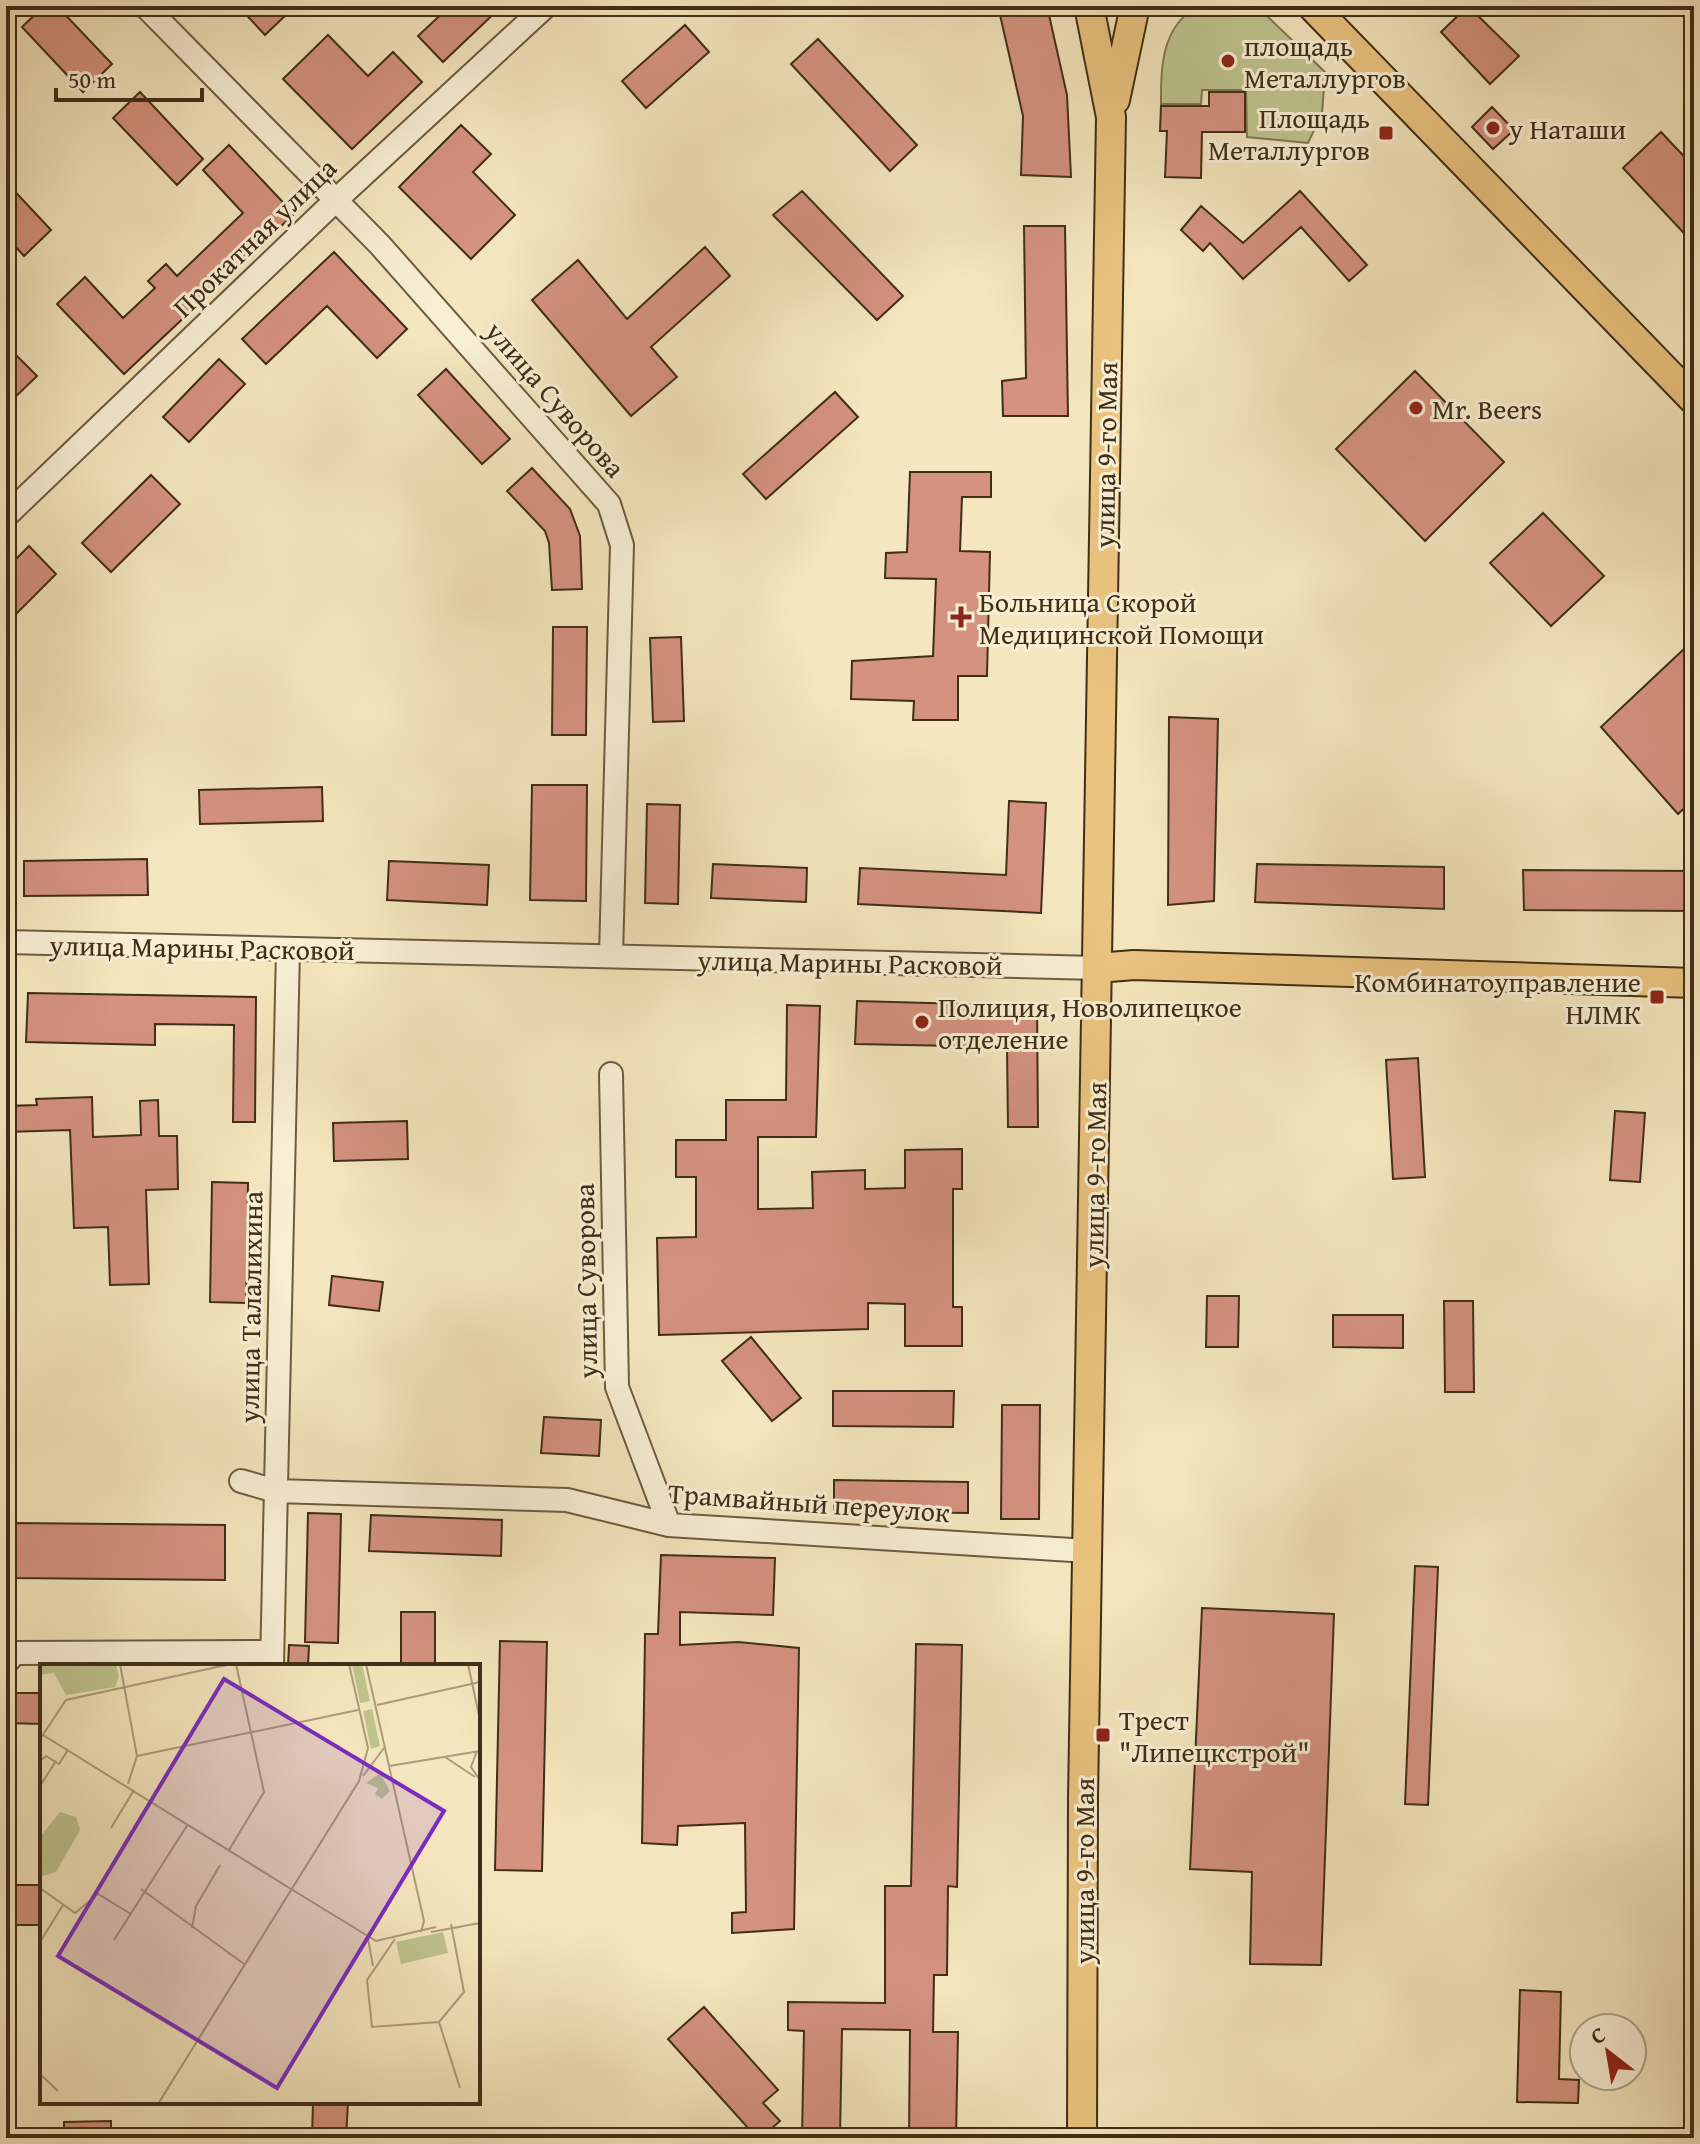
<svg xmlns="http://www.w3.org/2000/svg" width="1700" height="2144" viewBox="0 0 1700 2144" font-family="'Gentium Book Plus',serif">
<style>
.green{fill:#bfc48f;stroke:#807952;stroke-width:2}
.building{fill:#d5927f;stroke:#402e15;stroke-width:2}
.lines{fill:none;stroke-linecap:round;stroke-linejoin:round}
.minor-casing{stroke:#6d5c3f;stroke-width:26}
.major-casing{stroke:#402e15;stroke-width:32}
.minor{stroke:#f8efd5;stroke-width:22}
.major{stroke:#eac37f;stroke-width:28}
.poi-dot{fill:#8f2418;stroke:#f8efd5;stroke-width:3}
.labels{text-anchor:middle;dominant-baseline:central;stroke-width:6;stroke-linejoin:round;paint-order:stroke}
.poi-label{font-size:28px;fill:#402e15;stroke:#f8efd5;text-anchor:start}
.street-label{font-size:28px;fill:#402e15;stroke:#f8efd5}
.inset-road{fill:none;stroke:#ac9c7a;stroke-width:2}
.view{fill:#7b2cbf;fill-opacity:0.15;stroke:#7b2cbf;stroke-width:4}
.inset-edge{fill:none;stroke:#402e15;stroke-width:4}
</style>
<rect width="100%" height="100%" fill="#f4e6be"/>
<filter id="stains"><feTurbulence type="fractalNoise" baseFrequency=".0025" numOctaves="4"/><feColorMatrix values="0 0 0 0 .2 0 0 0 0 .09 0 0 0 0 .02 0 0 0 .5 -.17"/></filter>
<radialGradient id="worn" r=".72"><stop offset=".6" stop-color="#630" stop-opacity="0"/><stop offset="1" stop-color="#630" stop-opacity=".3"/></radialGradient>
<!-- green -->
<path class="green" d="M1198,6H1248L1265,14L1325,72L1322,114L1308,143L1247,137L1246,90H1202L1201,104H1161C1161,67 1161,27 1198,6Z"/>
<!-- building -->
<path class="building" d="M44,6H57L112,64L83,92L22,27Z
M238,6H279L287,14L265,35Z
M450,6H502L443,62L418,36Z
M998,6H1047L1067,95L1071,177L1021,175L1023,116Z
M1468,6L1519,56L1490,84L1441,32Z
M685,25L709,52L646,108L622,81Z
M328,35L368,76L393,52L422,82L352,149L283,79Z
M818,39L917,145L890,171L791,64Z
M140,92L203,159L177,185L113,118Z
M1209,92H1245V132H1202L1201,178L1165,177L1167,131H1160L1161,106H1209Z
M1492,107L1514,130L1493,149L1472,127Z
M461,125L491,154L473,172L515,215L471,259L399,187Z
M1661,132L1694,167V244L1623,168Z
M229,145L294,214L124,374L57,304L85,277L123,318L155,288L148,281L166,264L177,276L243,213L203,170Z
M6,182L51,230L24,256L6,236Z
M802,191L903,296L877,320L773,215Z
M1300,191L1367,265L1349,281L1301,227L1243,279L1210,243L1203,251L1181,230L1201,206L1243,243Z
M1024,226H1065L1068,416H1003L1002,381L1026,378Z
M705,247L730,276L651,347L677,377L631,416L532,300L578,260L627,319Z
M334,252L407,329L377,358L327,306L266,364L242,339Z
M14,353L37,376L6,406V360Z
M219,359L245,384L189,442L163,417Z
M446,369L510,439L482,464L418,395Z
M1415,371L1504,462L1425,541L1336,449Z
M835,392L858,417L766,499L743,474Z
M532,468L570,509L580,536L582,589L552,590L549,543L545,531L507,491Z
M910,472H991V497H962L960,551L990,552L987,676H958V720H913L914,701L851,699L852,661L933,656L936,579L885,578L886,553L907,552Z
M151,475L180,504L111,572L82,543Z
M1543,513L1604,576L1551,626L1490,563Z
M29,546L56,574L6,624V569Z
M553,627H587L586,735H552Z
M681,637L684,721L653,722L650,638Z
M1685,648L1694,658V799L1678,814L1601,727Z
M1169,717L1218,719L1214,901L1168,905Z
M532,785H587L586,901L530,900Z
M322,787L323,821L200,824L199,790Z
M1009,801L1046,803L1041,913L858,904L860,868L1006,875Z
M647,804L680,805L678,904L645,903Z
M147,859L148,895L24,896V861Z
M389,861L489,865L487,905L387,900Z
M713,864L807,868L806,902L711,898Z
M1257,864L1444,867V909L1255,902Z
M1523,870L1694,871V911L1524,910Z
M28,993L256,997L255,1122H233L234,1025L155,1024V1045L26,1042Z
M857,1001L1037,1006L1038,1127H1008L1007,1047L855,1044Z
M787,1005L820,1006L816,1137H758V1209L813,1208L812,1172L865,1170V1189L905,1188V1150L962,1149V1189H953V1307H962V1346H905V1304L868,1303V1329L659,1335L657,1238L696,1237V1177H676V1140H726V1100H786Z
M1418,1058L1425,1177L1393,1179L1386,1060Z
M92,1097L93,1137L141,1135L140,1101L158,1100L159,1136H177L178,1189L146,1190L149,1284L110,1285L108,1227L74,1228L70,1130L6,1132V1106L37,1105L36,1099Z
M1615,1111L1645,1113L1640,1182L1610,1180Z
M407,1121L408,1159L334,1161L333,1123Z
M212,1182L248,1183L246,1303L210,1302Z
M332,1276L383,1282L379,1311L329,1305Z
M1207,1296H1239L1238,1347H1206Z
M1444,1301H1473L1474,1392H1445Z
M1333,1315H1403V1348L1333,1347Z
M751,1337L801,1398L772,1421L722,1361Z
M833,1391H954L953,1427L833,1426Z
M1002,1405H1040L1039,1519H1001Z
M544,1417L601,1420L599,1456L541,1453Z
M834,1480L968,1482V1513L834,1511Z
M308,1513L341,1514L338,1643L305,1642Z
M371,1515L502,1520L501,1556L369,1551Z
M12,1523L225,1525V1580L11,1578Z
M661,1555L775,1558L773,1615L680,1612V1645L738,1642L799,1648L794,1929L732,1933V1913L746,1912L745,1823L678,1826L677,1845L642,1843L645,1634H658Z
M1415,1566L1438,1567L1428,1805L1405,1804Z
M1202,1608L1334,1614L1321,1965L1250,1964L1252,1872L1190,1869Z
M401,1612H435V1666H401Z
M500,1641L547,1642L542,1871L495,1870Z
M916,1644L962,1645L957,1887L948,1886L947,1975H934L933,2032H958L956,2138H909L910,2030L842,2029L840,2138H802L804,2031L788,2030V2002L885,2003V1886H911Z
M289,1645L309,1646L308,1666H288Z
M6,1693H42V1724L6,1723Z
M6,1885H42V1925H6Z
M1520,1990L1561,1992L1559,2079L1579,2080L1578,2103L1517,2102Z
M704,2007L778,2090L763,2103L780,2121L761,2138H757L668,2039Z
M313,2102H348L346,2138H312Z
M111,2121V2138H64V2122Z"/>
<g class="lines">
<defs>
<path id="minor" d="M145,6L380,245L609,504L622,545L611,956
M6,516L336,200L546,6
M6,942L1097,968
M611,1074L617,1387L669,1525
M241,1481L276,1491L567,1500L669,1525L1088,1551
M6,1663L15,1653L272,1652
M272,1666L288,950"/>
<path id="major" d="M1312,6L1694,400
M1115,100L1135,6
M1097,968L1134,965L1694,983
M1082,2138L1083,1798L1111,117L1089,6"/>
</defs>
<!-- minor casing -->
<use href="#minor" class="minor-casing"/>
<!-- major casing -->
<use href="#major" class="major-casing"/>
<!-- minor -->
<use href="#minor" class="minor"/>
<!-- major -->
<use href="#major" class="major"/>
</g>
<!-- markers -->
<g class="poi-dot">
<circle cx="1228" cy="61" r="8"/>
<circle cx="1493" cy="128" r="8"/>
<rect x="1378" y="125" width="16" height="16" rx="4"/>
<circle cx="1416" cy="408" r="8"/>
<path d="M957 605h8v8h8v8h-8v8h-8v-8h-8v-8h8z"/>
<rect x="1649" y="989" width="16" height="16" rx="4"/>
<circle cx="922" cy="1022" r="8"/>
<rect x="1095" y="1727" width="16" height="16" rx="4"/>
</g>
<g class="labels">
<!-- poi labels -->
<g class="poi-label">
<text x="1244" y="45">площадь<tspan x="1244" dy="32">Металлургов</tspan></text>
<text x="1370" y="117" text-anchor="end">Площадь<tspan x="1370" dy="32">Металлургов</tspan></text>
<text x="1509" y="128">у Наташи</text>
<text x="1432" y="408">Mr. Beers</text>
<text x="979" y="601">Больница Скорой<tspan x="979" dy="32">Медицинской Помощи</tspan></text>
<text x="1641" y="981" text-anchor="end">Комбинатоуправление<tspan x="1641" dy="32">НЛМК</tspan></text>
<text x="938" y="1006">Полиция, Новолипецкое<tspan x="938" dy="32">отделение</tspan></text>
<text x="1119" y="1719">Трест<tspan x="1119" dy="32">"Липецкстрой"</tspan></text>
</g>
<!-- street labels -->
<g class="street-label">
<text transform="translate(254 237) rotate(-44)">Прокатная улица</text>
<text transform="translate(556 399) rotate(49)">улица Суворова</text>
<text transform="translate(1105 455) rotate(-89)">улица 9-го Мая</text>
<text transform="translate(202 947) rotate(1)">улица Марины Расковой</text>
<text transform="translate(850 962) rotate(1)">улица Марины Расковой</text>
<text transform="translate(1094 1175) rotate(-89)">улица 9-го Мая</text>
<text transform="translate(585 1281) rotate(-91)">улица Суворова</text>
<text transform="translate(250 1307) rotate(-89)">улица Талалихина</text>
<text transform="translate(809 1502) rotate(4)">Трамвайный переулок</text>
<text transform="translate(1083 1871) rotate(-90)">улица 9-го Мая</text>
</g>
</g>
<!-- overview -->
<g transform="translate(40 1664)">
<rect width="440" height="440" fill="#f4e6be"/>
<path d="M0,0H76L79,13L75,23L26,31L14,9L0,11ZM312,0H322L330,37L320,39ZM332,45L340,82L331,85L323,47ZM340,109L350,127L342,135L335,130L338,124L326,119ZM20,148L36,153L40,166L16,208L0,213V173ZM403,268L408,289L361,300L356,278Z" fill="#bfc48f"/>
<path class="inset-road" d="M80,0L97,92L88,120M326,0L384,257L381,268M428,0L440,56M337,41L440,18M3,71L251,225M0,75L26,36L191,0M437,87L431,103L440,116M97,92L318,46M405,93L435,113M0,97L6,92L19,100L28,86M349,102L440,87M323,112L344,84M0,122L16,97M71,164L94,126M189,186L224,128L196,0M0,224L35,249L58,230L91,250M101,225L204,300M251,225L336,277L396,263M411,260L424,328L399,358L420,424M152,264L156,242L180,201M391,268L440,259M328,275L333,302M355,275L327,316L332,363L399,358M74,276L148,160M0,278L23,241M0,410L18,427M118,440L319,117L328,84L309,0"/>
<path class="view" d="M184,15L404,147L237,424L18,292Z"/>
<rect width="440" height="440" class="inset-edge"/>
</g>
<!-- margin -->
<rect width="1700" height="2144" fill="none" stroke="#f4e6be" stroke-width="32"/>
<rect x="8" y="8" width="1684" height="2128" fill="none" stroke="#402e15" stroke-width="4"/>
<rect x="16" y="16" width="1668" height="2112" fill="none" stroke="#402e15" stroke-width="2"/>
<!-- north arrow -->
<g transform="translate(1608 2052) rotate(329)"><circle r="38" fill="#f8efd5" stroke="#aea288" stroke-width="2"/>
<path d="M0-6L14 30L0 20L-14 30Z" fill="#8f2418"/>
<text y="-12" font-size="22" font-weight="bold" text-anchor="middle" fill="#402e15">С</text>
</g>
<!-- scale -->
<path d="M56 88v12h146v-12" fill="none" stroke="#402e15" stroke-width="4"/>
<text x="68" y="88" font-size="24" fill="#402e15" stroke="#f8efd5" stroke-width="6" paint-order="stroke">50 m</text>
<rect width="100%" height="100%" filter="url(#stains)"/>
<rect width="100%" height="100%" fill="url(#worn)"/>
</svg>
